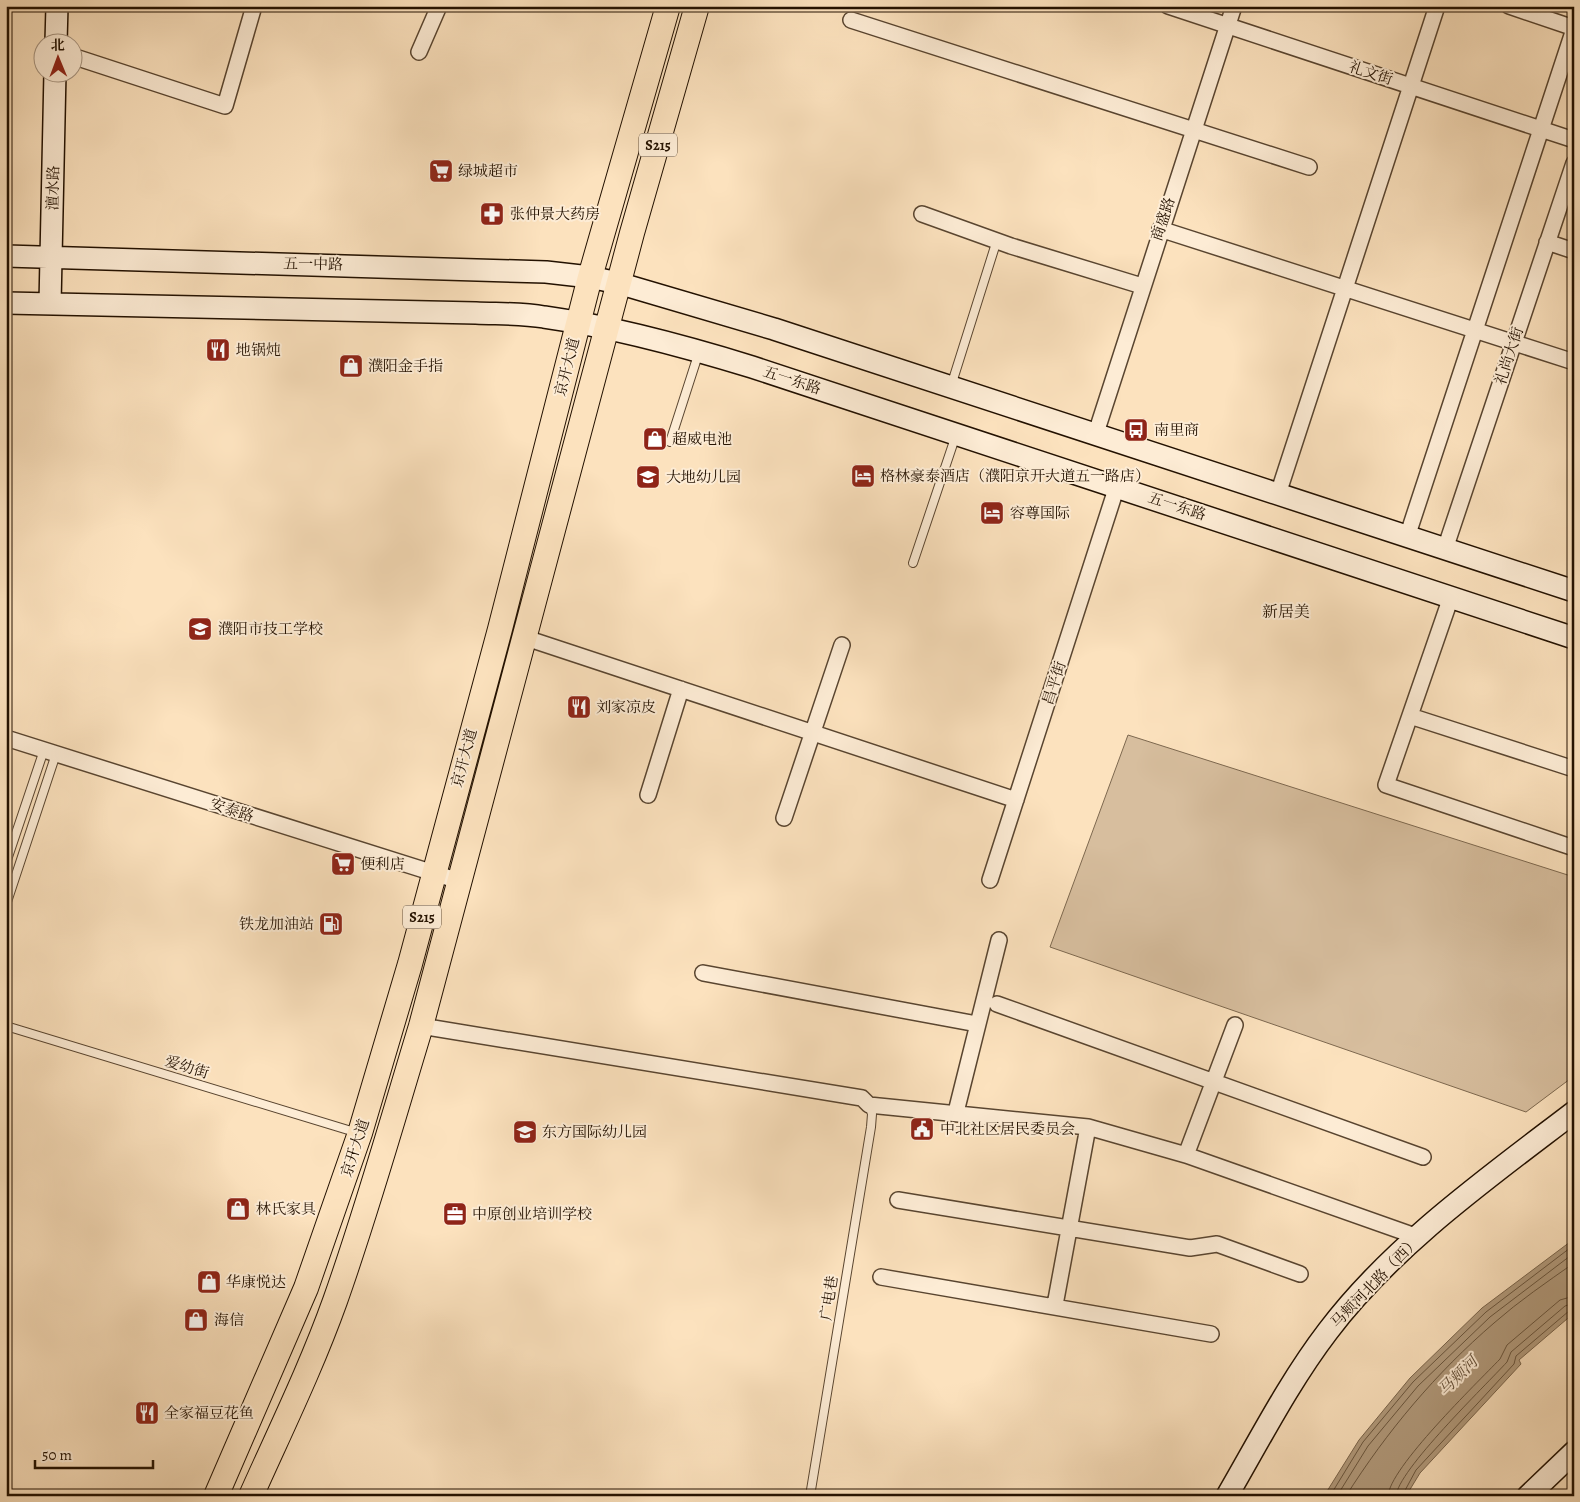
<svg xmlns="http://www.w3.org/2000/svg" width="1580" height="1502" viewBox="0 0 1580 1502" font-family="Alegreya,'Noto Serif SC',serif">
<style>
.green{fill:#d7be9e;stroke:#7d684f}
.water{fill:#b29b7d;stroke:#79644b}
.lines{fill:none;stroke-linecap:round;stroke-linejoin:round}
.shore{stroke:#6a563e;stroke-width:1}
.lane-casing{stroke:#594530;stroke-width:10}
.street-casing{stroke:#594530;stroke-width:18}
.secondary-casing{stroke:#231100;stroke-width:24}
.primary-casing{stroke:#231100;stroke-width:26}
.lane{stroke:#fdecd5;stroke-width:8}
.street{stroke:#fdecd5;stroke-width:15}
.secondary{stroke:#fdecd5;stroke-width:21}
.primary{stroke:#fce2be;stroke-width:24}
.labels{text-anchor:middle;dominant-baseline:central;stroke-width:4;stroke-linejoin:round;paint-order:stroke}
.shield{fill:#fdecd5;stroke:#645340;stroke-width:1}
.shield-label{font-size:14px;font-weight:bold;fill:#231100}
.street-label{font-size:15px;fill:#231100;stroke:#fdecd5}
.poi-label{font-size:15px;fill:#231100;stroke:#fdecd5;text-anchor:start}
.neighbourhood-label{font-size:16px;fill:#231100;stroke:#fdecd5}
.water-label{font-size:16px;font-style:italic;fill:#634f38;stroke:#fdecd5}
</style>
<rect width="100%" height="100%" fill="#fce2be"/>
<filter id="stains"><feTurbulence type="fractalNoise" baseFrequency=".004" numOctaves="4"/><feColorMatrix values="0 0 0 0 .2 0 0 0 0 .09 0 0 0 0 .02 0 0 0 .5 -.17"/></filter>
<radialGradient id="worn" r=".72"><stop offset=".6" stop-color="#630" stop-opacity="0"/><stop offset="1" stop-color="#630" stop-opacity=".3"/></radialGradient>
<!-- green -->
<path class="green" d="M1128,735L1574,877V1076L1526,1112L1050,947Z"/>
<!-- water -->
<path class="water" d="M1574,1239V1313L1519,1360L1521,1364L1420,1473L1406,1496H1324L1359,1440L1410,1378L1482,1308Z"/>
<g class="lines">
<!-- shore -->
<path class="shore" d="M1330,1496L1363,1442L1413,1382L1486,1312L1574,1245
M1337,1496L1368,1446L1418,1386L1490,1317L1574,1253
M1346,1496C1387,1431 1436,1373 1494,1323C1519,1301 1547,1282 1574,1263
M1388,1496C1389,1468 1477,1383 1500,1359L1507,1345L1560,1300L1574,1296
M1396,1496C1397,1471 1486,1385 1507,1362L1511,1352L1565,1306L1574,1303
M1402,1496L1416,1470L1514,1364L1516,1356L1569,1311L1574,1310"/>
<defs>
<path id="lane" d="M951,386L997,240
M670,442L699,352
M913,563L956,435
M6,863L44,750
M6,905L56,754
M6,1026L358,1133
M810,1496L871,1127L872,1114L869,1105"/>
<path id="street" d="M1168,6L1574,140
M1509,6L1574,28
M851,20L1309,167
M419,52L439,6
M72,56L225,106L254,6
M922,214L1011,246L1142,286
M1160,229L1574,362
M1547,242L1574,251
M1096,433L1234,6
M1278,494L1437,6
M1407,537L1574,29
M1445,549L1574,163
M1451,597L1386,785L1574,848
M523,637L1016,800
M1410,716L1574,769
M6,738L459,881
M648,795L681,689
M784,818L842,645
M990,880L1117,486
M703,973L977,1024
M997,1004L1423,1157
M421,1026L862,1098L869,1105L1088,1127L1186,1155L1418,1237
M956,1112L999,940
M1186,1155L1235,1025
M898,1200L1190,1248L1217,1244L1300,1274
M881,1277L1211,1334
M1055,1305L1088,1127"/>
<path id="secondary" d="M56,42L57,6
M6,256L546,272L590,277L618,283L774,329L1574,591
M6,303L476,313C498,314 522,313 544,317C615,327 684,346 752,367L1574,638
M50,304L55,72
M1227,1496C1259,1441 1289,1382 1328,1331C1393,1245 1489,1177 1574,1112
M1528,1496L1574,1452"/>
<path id="primary" d="M216,1496L306,1288L360,1133L410,964L500,629L590,277L668,6
M251,1496C280,1431 311,1368 335,1301C367,1211 393,1118 421,1026L632,233L697,6"/>
</defs>
<!-- lane casing -->
<use href="#lane" class="lane-casing"/>
<!-- street casing -->
<use href="#street" class="street-casing"/>
<!-- secondary casing -->
<use href="#secondary" class="secondary-casing"/>
<!-- primary casing -->
<use href="#primary" class="primary-casing"/>
<!-- lane -->
<use href="#lane" class="lane"/>
<!-- street -->
<use href="#street" class="street"/>
<!-- secondary -->
<use href="#secondary" class="secondary"/>
<!-- primary -->
<use href="#primary" class="primary"/>
</g>
<!-- icons -->
<defs>
<symbol id="supermarket-square" viewBox="-11 -11 22 22"><rect x="-9" y="-9" width="18" height="18" rx="4" fill="#8f2418" stroke="#fdecd5"/><path d="M-6-5.5h2.5l.6 2H6L4.5 2H-2.5L-4.4-4H-6ZM-1.5 3.2a1.3 1.3 0 1 0 .1 0ZM3 3.2a1.3 1.3 0 1 0 .1 0Z" fill="#fff"/></symbol>
<symbol id="pharmacy-square" viewBox="-11 -11 22 22"><rect x="-9" y="-9" width="18" height="18" rx="4" fill="#8f2418" stroke="#fdecd5"/><path d="M-2-6h4v4h4v4h-4v4h-4v-4h-4v-4h4Z" fill="#fff"/></symbol>
<symbol id="restaurant-square" viewBox="-11 -11 22 22"><rect x="-9" y="-9" width="18" height="18" rx="4" fill="#8f2418" stroke="#fdecd5"/><path d="M-5-6h1v4h1v-4h1v4h1v-4h1v5L-1.5 .5V6h-2V.5L-5-1ZM5-6V6H3V1.5H1.5Q1.5-4 5-6Z" fill="#fff"/></symbol>
<symbol id="shop-square" viewBox="-11 -11 22 22"><rect x="-9" y="-9" width="18" height="18" rx="4" fill="#8f2418" stroke="#fdecd5"/><path d="M-5-2.5h2.3a2.7 3.5 0 0 1 5.4 0H5L5.5 6h-11ZM-1.5-2.5h3a1.5 2.3 0 0 0-3 0Z" fill="#fff"/></symbol>
<symbol id="bus-square" viewBox="-11 -11 22 22"><rect x="-9" y="-9" width="18" height="18" rx="4" fill="#8f2418" stroke="#fdecd5"/><path d="M-5-6H5V4H4V6H2V4H-2V6H-4V4H-5ZM-3.5-4V0h7V-4ZM-3.5 1.2v1.5H-2V1.2ZM2 1.2v1.5H3.5V1.2Z" fill="#fff"/></symbol>
<symbol id="hotel-square" viewBox="-11 -11 22 22"><rect x="-9" y="-9" width="18" height="18" rx="4" fill="#8f2418" stroke="#fdecd5"/><path d="M-6-4.5h1.5V1H6V5H4.5V3h-9V5H-6ZM-4 0a1.8 1.8 0 1 1 3.6 0ZM.5 0V-2.5h3Q6-2.5 6 0Z" fill="#fff"/></symbol>
<symbol id="school-square" viewBox="-11 -11 22 22"><rect x="-9" y="-9" width="18" height="18" rx="4" fill="#8f2418" stroke="#fdecd5"/><path d="M0-5L7-2L0 1L-7-2ZM-4 1L0 2.5L4 1V4Q0 6-4 4Z" fill="#fff"/></symbol>
<symbol id="fuel-square" viewBox="-11 -11 22 22"><rect x="-9" y="-9" width="18" height="18" rx="4" fill="#8f2418" stroke="#fdecd5"/><path d="M-5.5-6h7V0h2V4h1.3V-2.5L3-4.5l.8-.8L6-3V5H2.5V1h-1V6h-7ZM-4.2-4.7v3.2H.2V-4.7Z" fill="#fff"/></symbol>
<symbol id="civic-square" viewBox="-11 -11 22 22"><rect x="-9" y="-9" width="18" height="18" rx="4" fill="#8f2418" stroke="#fdecd5"/><path d="M-.6-6.5H3V-4.5H.6V-3L4-1V1h2V6H-6V1h2V-1L-.6-3ZM-1.2 2.5V6h2.4V2.5Z" fill="#fff"/></symbol>
<symbol id="office-square" viewBox="-11 -11 22 22"><rect x="-9" y="-9" width="18" height="18" rx="4" fill="#8f2418" stroke="#fdecd5"/><path d="M-6-3h4V-5.5h4V-3h4V5H-6ZM-1-4.5V-3h2v-1.5ZM-6 0V1H6V0Z" fill="#fff"/></symbol>
</defs>
<g fill-rule="evenodd">
<use href="#supermarket-square" x="427" y="157" width="28" height="28"/>
<use href="#pharmacy-square" x="478" y="200" width="28" height="28"/>
<use href="#restaurant-square" x="204" y="336" width="28" height="28"/>
<use href="#shop-square" x="337" y="352" width="28" height="28"/>
<use href="#bus-square" x="1122" y="416" width="28" height="28"/>
<use href="#shop-square" x="641" y="425" width="28" height="28"/>
<use href="#hotel-square" x="849" y="462" width="28" height="28"/>
<use href="#school-square" x="634" y="463" width="28" height="28"/>
<use href="#hotel-square" x="978" y="499" width="28" height="28"/>
<use href="#school-square" x="186" y="615" width="28" height="28"/>
<use href="#restaurant-square" x="565" y="693" width="28" height="28"/>
<use href="#supermarket-square" x="329" y="850" width="28" height="28"/>
<use href="#fuel-square" x="317" y="910" width="28" height="28"/>
<use href="#civic-square" x="908" y="1115" width="28" height="28"/>
<use href="#school-square" x="511" y="1118" width="28" height="28"/>
<use href="#shop-square" x="224" y="1195" width="28" height="28"/>
<use href="#office-square" x="441" y="1200" width="28" height="28"/>
<use href="#shop-square" x="195" y="1268" width="28" height="28"/>
<use href="#shop-square" x="182" y="1306" width="28" height="28"/>
<use href="#restaurant-square" x="133" y="1399" width="28" height="28"/>
</g>
<g class="labels">
<!-- shield labels -->
<g class="shield">
<rect x="639" y="133.5" width="38" height="23" rx="4"/>
<rect x="403" y="905.5" width="38" height="23" rx="4"/>
</g>
<g class="shield-label">
<text x="658" y="145">S215</text>
<text x="422" y="917">S215</text>
</g>
<!-- street labels -->
<g class="street-label">
<text transform="translate(1371 73) rotate(18)">礼文街</text>
<text transform="translate(53 188) rotate(-89)">澶水路</text>
<text transform="translate(1163 219) rotate(-72)">商盛路</text>
<text transform="translate(313 264) rotate(1)">五一中路</text>
<text transform="translate(1509 356) rotate(-72)">礼尚大街</text>
<text transform="translate(567 367) rotate(-76)">京开大道</text>
<text transform="translate(792 380) rotate(18)">五一东路</text>
<text transform="translate(1177 506) rotate(18)">五一东路</text>
<text transform="translate(1054 683) rotate(-72)">昌平街</text>
<text transform="translate(464 758) rotate(-75)">京开大道</text>
<text transform="translate(232 810) rotate(18)">安泰路</text>
<text transform="translate(187 1067) rotate(17)">爱幼街</text>
<text transform="translate(355 1148) rotate(-72)">京开大道</text>
<text transform="translate(1375 1282) rotate(-46)">马颊河北路（西）</text>
<text transform="translate(829 1298) rotate(-81)">广电巷</text>
</g>
<!-- poi labels -->
<g class="poi-label">
<text x="458" y="171">绿城超市</text>
<text x="510" y="214">张仲景大药房</text>
<text x="236" y="350">地锅炖</text>
<text x="368" y="366">濮阳金手指</text>
<text x="1154" y="430">南里商</text>
<text x="672" y="439">超威电池</text>
<text x="880" y="476">格林豪泰酒店（濮阳京开大道五一路店）</text>
<text x="666" y="477">大地幼儿园</text>
<text x="1010" y="513">容尊国际</text>
<text x="218" y="629">濮阳市技工学校</text>
<text x="596" y="707">刘家凉皮</text>
<text x="360" y="864">便利店</text>
<text x="314" y="924" text-anchor="end">铁龙加油站</text>
<text x="940" y="1129">中北社区居民委员会</text>
<text x="542" y="1132">东方国际幼儿园</text>
<text x="256" y="1209">林氏家具</text>
<text x="472" y="1214">中原创业培训学校</text>
<text x="226" y="1282">华康悦达</text>
<text x="214" y="1320">海信</text>
<text x="164" y="1413">全家福豆花鱼</text>
</g>
<!-- neighbourhood labels -->
<g class="neighbourhood-label">
<text x="1286" y="612">新居美</text>
</g>
<!-- water labels -->
<g class="water-label">
<text transform="translate(1458 1376) rotate(-45)">马颊河</text>
</g>
</g>
<!-- margin -->
<rect width="1580" height="1502" fill="none" stroke="#fce2be" stroke-width="25"/>
<rect x="8" y="8" width="1565" height="1487" fill="none" stroke="#231100" stroke-width="2.5"/>
<rect x="12" y="12" width="1555" height="1477" fill="none" stroke="#231100"/>
<!-- north arrow -->
<g transform="translate(58 58) rotate(359)"><circle r="24" fill="#fdecd5" stroke="#a69480"/>
<path d="M0-4L9 19L0 12L-9 19Z" fill="#8f2418"/>
<text y="-8" font-size="14" font-weight="bold" text-anchor="middle" fill="#231100">北</text>
</g>
<!-- scale -->
<path d="M35 1460v8h118v-8" fill="none" stroke="#231100" stroke-width="2.5"/>
<text x="42" y="1460" font-size="15" fill="#231100" stroke="#fdecd5" stroke-width="4" paint-order="stroke">50 m</text>
<rect width="100%" height="100%" filter="url(#stains)"/>
<rect width="100%" height="100%" fill="url(#worn)"/>
</svg>
